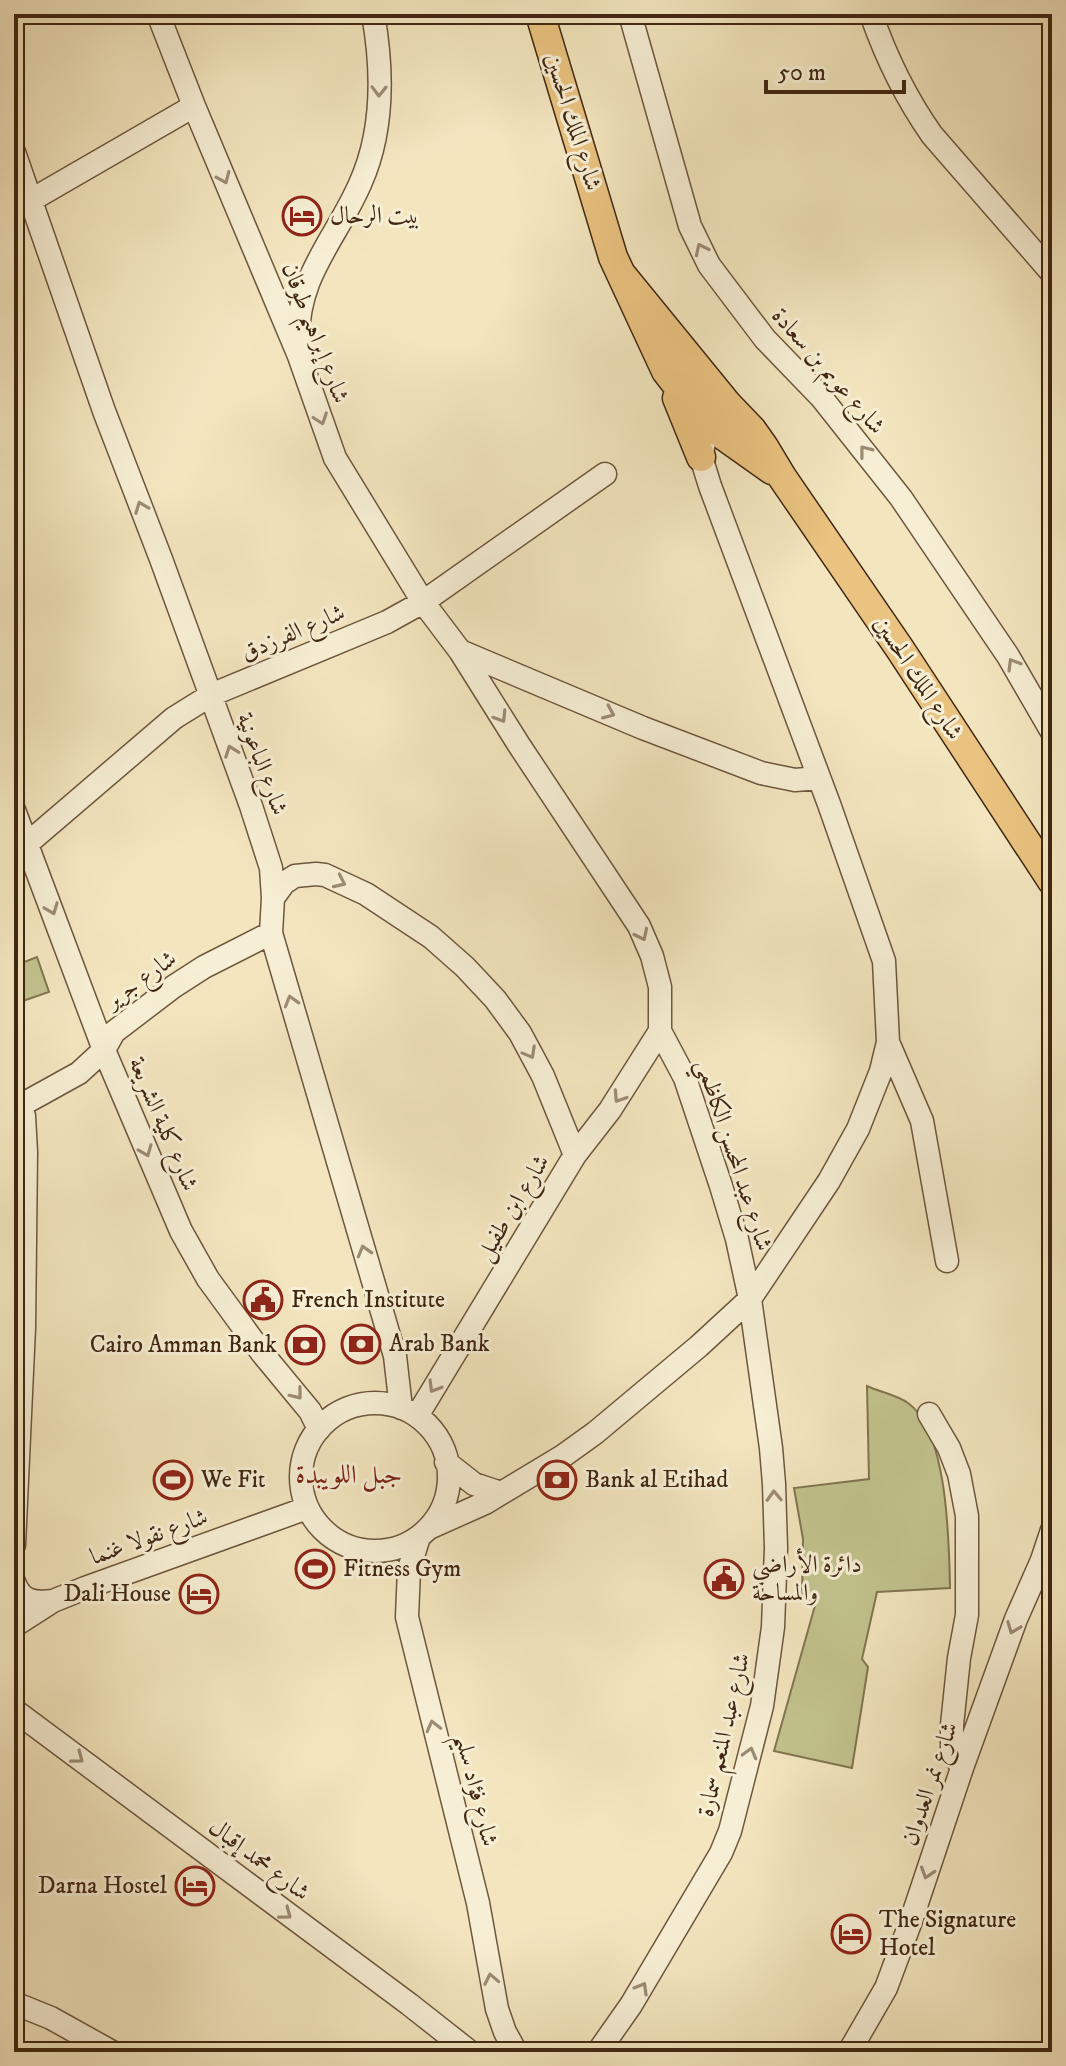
<svg xmlns="http://www.w3.org/2000/svg" width="1066" height="2066" viewBox="0 0 1066 2066" font-family="'IM FELL DW Pica',Amiri,serif">
<style>
.green{fill:#c2c38e;stroke:#817550;stroke-width:2}
.lines{fill:none;stroke-linecap:round;stroke-linejoin:round}
.minor-casing{stroke:#6d573d;stroke-width:25}
.major-casing{stroke:#402712;stroke-width:31}
.minor{stroke:#f7efd5;stroke-width:22}
.major{stroke:#eac380;stroke-width:28}
.oneway{stroke:#9c8b74}
.labels{text-anchor:middle;dominant-baseline:central;stroke-width:6;stroke-linejoin:round;paint-order:stroke}
.street-label{font-size:24px;fill:#402712;stroke:#f7efd5}
.poi-label{font-size:24px;fill:#402712;stroke:#f7efd5;text-anchor:start}
.neighbourhood-label{font-size:26px;fill:#7a1f14;stroke:#f7efd5}
</style>
<rect width="100%" height="100%" fill="#f3e6bf"/>
<filter id="stains"><feTurbulence type="fractalNoise" baseFrequency=".0025" numOctaves="4"/><feColorMatrix values="0 0 0 0 .2 0 0 0 0 .09 0 0 0 0 .02 0 0 0 .5 -.17"/></filter>
<radialGradient id="worn" r=".72"><stop offset=".6" stop-color="#630" stop-opacity="0"/><stop offset="1" stop-color="#630" stop-opacity=".3"/></radialGradient>
<!-- green -->
<path class="green" d="M37,957L49,992L14,1004V966Z
M867,1386C880,1392 897,1395 908,1403C948,1431 949,1543 950,1588L877,1592L862,1659L868,1667L852,1768L774,1751L816,1602L802,1597L803,1539L794,1488L869,1479Z"/>
<g class="lines">
<defs>
<path id="minor" d="M158,14L194,106L299,356L335,458L423,602L460,651L519,745L639,926L652,956L660,987V1031
M630,14L690,226L709,265L765,339L821,397L901,498L1008,656L1052,732
M871,14C886,57 906,98 932,135L1052,273
M14,152L104,411L161,559L251,806L271,868L273,898L271,933L395,1356L401,1408
M14,210L194,106
M298,343C296,276 335,241 360,184C384,131 383,70 373,14
M460,651L643,728L761,773L795,780L819,778
M14,810L104,1050L181,1231L208,1279L262,1353L310,1411L319,1429
M14,855L174,718L211,695L387,622L423,602L605,474
M273,898L284,883L295,876L316,874L325,875L366,894L431,937L465,967L495,999L520,1033L543,1076L575,1155
M888,1042L922,1121L947,1261
M14,1100L20,1106L24,1116L26,1152L24,1328L14,1545
M14,1109L79,1073L104,1050L114,1032L173,987L204,967L271,933
M301 1477a74 74 0 1 1 148 0a74 74 0 1 1-148 0Z
M929,1414L949,1448L959,1474L967,1516V1615L959,1658L952,1725V1751L962,1768
M417,1416L575,1155L610,1110L660,1031
M446,1462L474,1484L501,1493
M429,1528L485,1503L563,1456L595,1433L699,1346L750,1299L829,1181L858,1129L881,1071L888,1042L884,961L829,804L710,486L701,457L704,443
M419,1537L409,1569L407,1617L478,1903L497,2009L505,2032L516,2052
M14,1582C21,1602 34,1603 53,1601
M14,1626L53,1601L85,1588L307,1508
M14,1710L409,2004L470,2052
M14,2003L51,2018L112,2052
M598,2052L631,2005L721,1853L730,1831L762,1706L773,1627L776,1548L774,1484L771,1448L750,1299L737,1239L721,1186L685,1078L660,1031
M849,2052L886,1988L911,1921L962,1768L1016,1619L1042,1560L1052,1530"/>
<path id="major" d="M540,14L613,257L666,371L700,415L724,436L772,470
M622,275L728,405L752,430L764,447L782,477L900,649L1052,881
M677,398L701,457"/>
</defs>
<!-- minor casing -->
<use href="#minor" class="minor-casing"/>
<!-- major casing -->
<use href="#major" class="major-casing"/>
<!-- minor -->
<use href="#minor" class="minor"/>
<!-- major -->
<use href="#major" class="major"/>
</g>
<!-- one-way arrows -->
<defs><path id="oneway-chevron" d="M-2-3.5L2.5 0L-2 3.5" fill="none" stroke-width="1.6" stroke-linecap="round" stroke-linejoin="round" transform="scale(2)"/></defs>
<g class="oneway">
<use href="#oneway-chevron" transform="translate(379 91) rotate(91)"/>
<use href="#oneway-chevron" transform="translate(224 178) rotate(67)"/>
<use href="#oneway-chevron" transform="translate(701 249) rotate(-116)"/>
<use href="#oneway-chevron" transform="translate(321 419) rotate(71)"/>
<use href="#oneway-chevron" transform="translate(865 451) rotate(-128)"/>
<use href="#oneway-chevron" transform="translate(141 507) rotate(-111)"/>
<use href="#oneway-chevron" transform="translate(1013 664) rotate(-121)"/>
<use href="#oneway-chevron" transform="translate(609 713) rotate(23)"/>
<use href="#oneway-chevron" transform="translate(501 717) rotate(58)"/>
<use href="#oneway-chevron" transform="translate(231 751) rotate(-110)"/>
<use href="#oneway-chevron" transform="translate(340 882) rotate(25)"/>
<use href="#oneway-chevron" transform="translate(52 909) rotate(69)"/>
<use href="#oneway-chevron" transform="translate(642 935) rotate(64)"/>
<use href="#oneway-chevron" transform="translate(291 1001) rotate(-106)"/>
<use href="#oneway-chevron" transform="translate(530 1053) rotate(61)"/>
<use href="#oneway-chevron" transform="translate(619 1097) rotate(123)"/>
<use href="#oneway-chevron" transform="translate(146 1151) rotate(68)"/>
<use href="#oneway-chevron" transform="translate(364 1251) rotate(-106)"/>
<use href="#oneway-chevron" transform="translate(434 1387) rotate(121)"/>
<use href="#oneway-chevron" transform="translate(297 1394) rotate(51)"/>
<use href="#oneway-chevron" transform="translate(774 1496) rotate(-92)"/>
<use href="#oneway-chevron" transform="translate(1013 1628) rotate(111)"/>
<use href="#oneway-chevron" transform="translate(433 1726) rotate(-104)"/>
<use href="#oneway-chevron" transform="translate(750 1753) rotate(-75)"/>
<use href="#oneway-chevron" transform="translate(78 1758) rotate(37)"/>
<use href="#oneway-chevron" transform="translate(927 1873) rotate(108)"/>
<use href="#oneway-chevron" transform="translate(286 1914) rotate(37)"/>
<use href="#oneway-chevron" transform="translate(491 1979) rotate(-101)"/>
<use href="#oneway-chevron" transform="translate(642 1988) rotate(-60)"/>
</g>
<!-- icons -->
<defs>
<symbol id="hotel-ring" viewBox="-11 -11 22 22"><circle r="9.5" fill="#f7efd5" stroke="#8f2418" stroke-width="1.5"/><path d="M-6-4.5h1.5V1H6V5H4.5V3h-9V5H-6ZM-4 0a1.8 1.8 0 1 1 3.6 0ZM.5 0V-2.5h3Q6-2.5 6 0Z" fill="#8f2418"/></symbol>
<symbol id="civic-ring" viewBox="-11 -11 22 22"><circle r="9.5" fill="#f7efd5" stroke="#8f2418" stroke-width="1.5"/><path d="M-.6-6.5H3V-4.5H.6V-3L4-1V1h2V6H-6V1h2V-1L-.6-3ZM-1.2 2.5V6h2.4V2.5Z" fill="#8f2418"/></symbol>
<symbol id="bank-ring" viewBox="-11 -11 22 22"><circle r="9.5" fill="#f7efd5" stroke="#8f2418" stroke-width="1.5"/><path d="M-6-4H6V4H-6ZM0-2.3a2.3 2.3 0 1 0 0 4.6a2.3 2.3 0 1 0 0-4.6Z" fill="#8f2418"/></symbol>
<symbol id="stadium-ring" viewBox="-11 -11 22 22"><circle r="9.5" fill="#f7efd5" stroke="#8f2418" stroke-width="1.5"/><path d="M0-5a6.5 5 0 1 0 0 10a6.5 5 0 1 0 0-10ZM-3.5-1.8h7v3.6h-7Z" fill="#8f2418"/></symbol>
</defs>
<g fill-rule="evenodd">
<use href="#hotel-ring" x="280" y="194" width="44" height="44"/>
<use href="#civic-ring" x="241" y="1278" width="44" height="44"/>
<use href="#bank-ring" x="339" y="1322" width="44" height="44"/>
<use href="#bank-ring" x="283" y="1323" width="44" height="44"/>
<use href="#stadium-ring" x="151" y="1458" width="44" height="44"/>
<use href="#bank-ring" x="535" y="1458" width="44" height="44"/>
<use href="#stadium-ring" x="293" y="1547" width="44" height="44"/>
<use href="#civic-ring" x="702" y="1557" width="44" height="44"/>
<use href="#hotel-ring" x="177" y="1572" width="44" height="44"/>
<use href="#hotel-ring" x="173" y="1864" width="44" height="44"/>
<use href="#hotel-ring" x="829" y="1912" width="44" height="44"/>
</g>
<g class="labels">
<!-- street labels -->
<g class="street-label">
<text transform="translate(573 122) rotate(73)">شارع الملك الحسين</text>
<text transform="translate(315 333) rotate(69)">شارع إبراهيم طوقان</text>
<text transform="translate(828 371) rotate(49)">شارع عويم بن سعادة</text>
<text transform="translate(293 633) rotate(-23)">شارع الفرزدق</text>
<text transform="translate(918 678) rotate(57)">شارع الملك الحسين</text>
<text transform="translate(262 764) rotate(70)">شارع الباعونية</text>
<text transform="translate(141 980) rotate(-36)">شارع جرير</text>
<text transform="translate(163 1124) rotate(67)">شارع كلية الشريعة</text>
<text transform="translate(734 1155) rotate(72)">شارع عبد المحسن الكاظمي</text>
<text transform="translate(513 1208) rotate(-59)">شارع ابن طفيل</text>
<text transform="translate(149 1537) rotate(-20)">شارع نقولا غنما</text>
<text transform="translate(724 1735) rotate(-77)">شارع عبد المنعم سمارة</text>
<text transform="translate(930 1784) rotate(-71)">شارع نمر العدوان</text>
<text transform="translate(476 1790) rotate(76)">شارع فؤاد سليم</text>
<text transform="translate(259 1860) rotate(37)">شارع محمد إقبال</text>
</g>
<!-- poi labels -->
<g class="poi-label">
<text x="330" y="216">بيت الرحال</text>
<text x="291" y="1300">French Institute</text>
<text x="389" y="1344">Arab Bank</text>
<text x="277" y="1345" text-anchor="end">Cairo Amman Bank</text>
<text x="201" y="1480">We Fit</text>
<text x="585" y="1480">Bank al Etihad</text>
<text x="752" y="1565">دائرة الأراضي<tspan x="752" dy="28">والمساحة</tspan></text>
<text x="343" y="1569">Fitness Gym</text>
<text x="171" y="1594" text-anchor="end">Dali House</text>
<text x="167" y="1886" text-anchor="end">Darna Hostel</text>
<text x="879" y="1920">The Signature<tspan x="879" dy="28">Hotel</tspan></text>
</g>
<!-- neighbourhood labels -->
<g class="neighbourhood-label">
<text x="349" y="1475">جبل اللويبدة</text>
</g>
</g>
<!-- margin -->
<rect width="1066" height="2066" fill="none" stroke="#f3e6bf" stroke-width="48"/>
<rect x="16" y="16" width="1034" height="2034" fill="none" stroke="#402712" stroke-width="4"/>
<rect x="24" y="24" width="1018" height="2018" fill="none" stroke="#402712" stroke-width="2"/>
<!-- scale -->
<path d="M766 80v12h138v-12" fill="none" stroke="#402712" stroke-width="4"/>
<text x="778" y="80" font-size="24" fill="#402712" stroke="#f7efd5" stroke-width="6" paint-order="stroke">50 m</text>
<rect width="100%" height="100%" filter="url(#stains)"/>
<rect width="100%" height="100%" fill="url(#worn)"/>
</svg>
